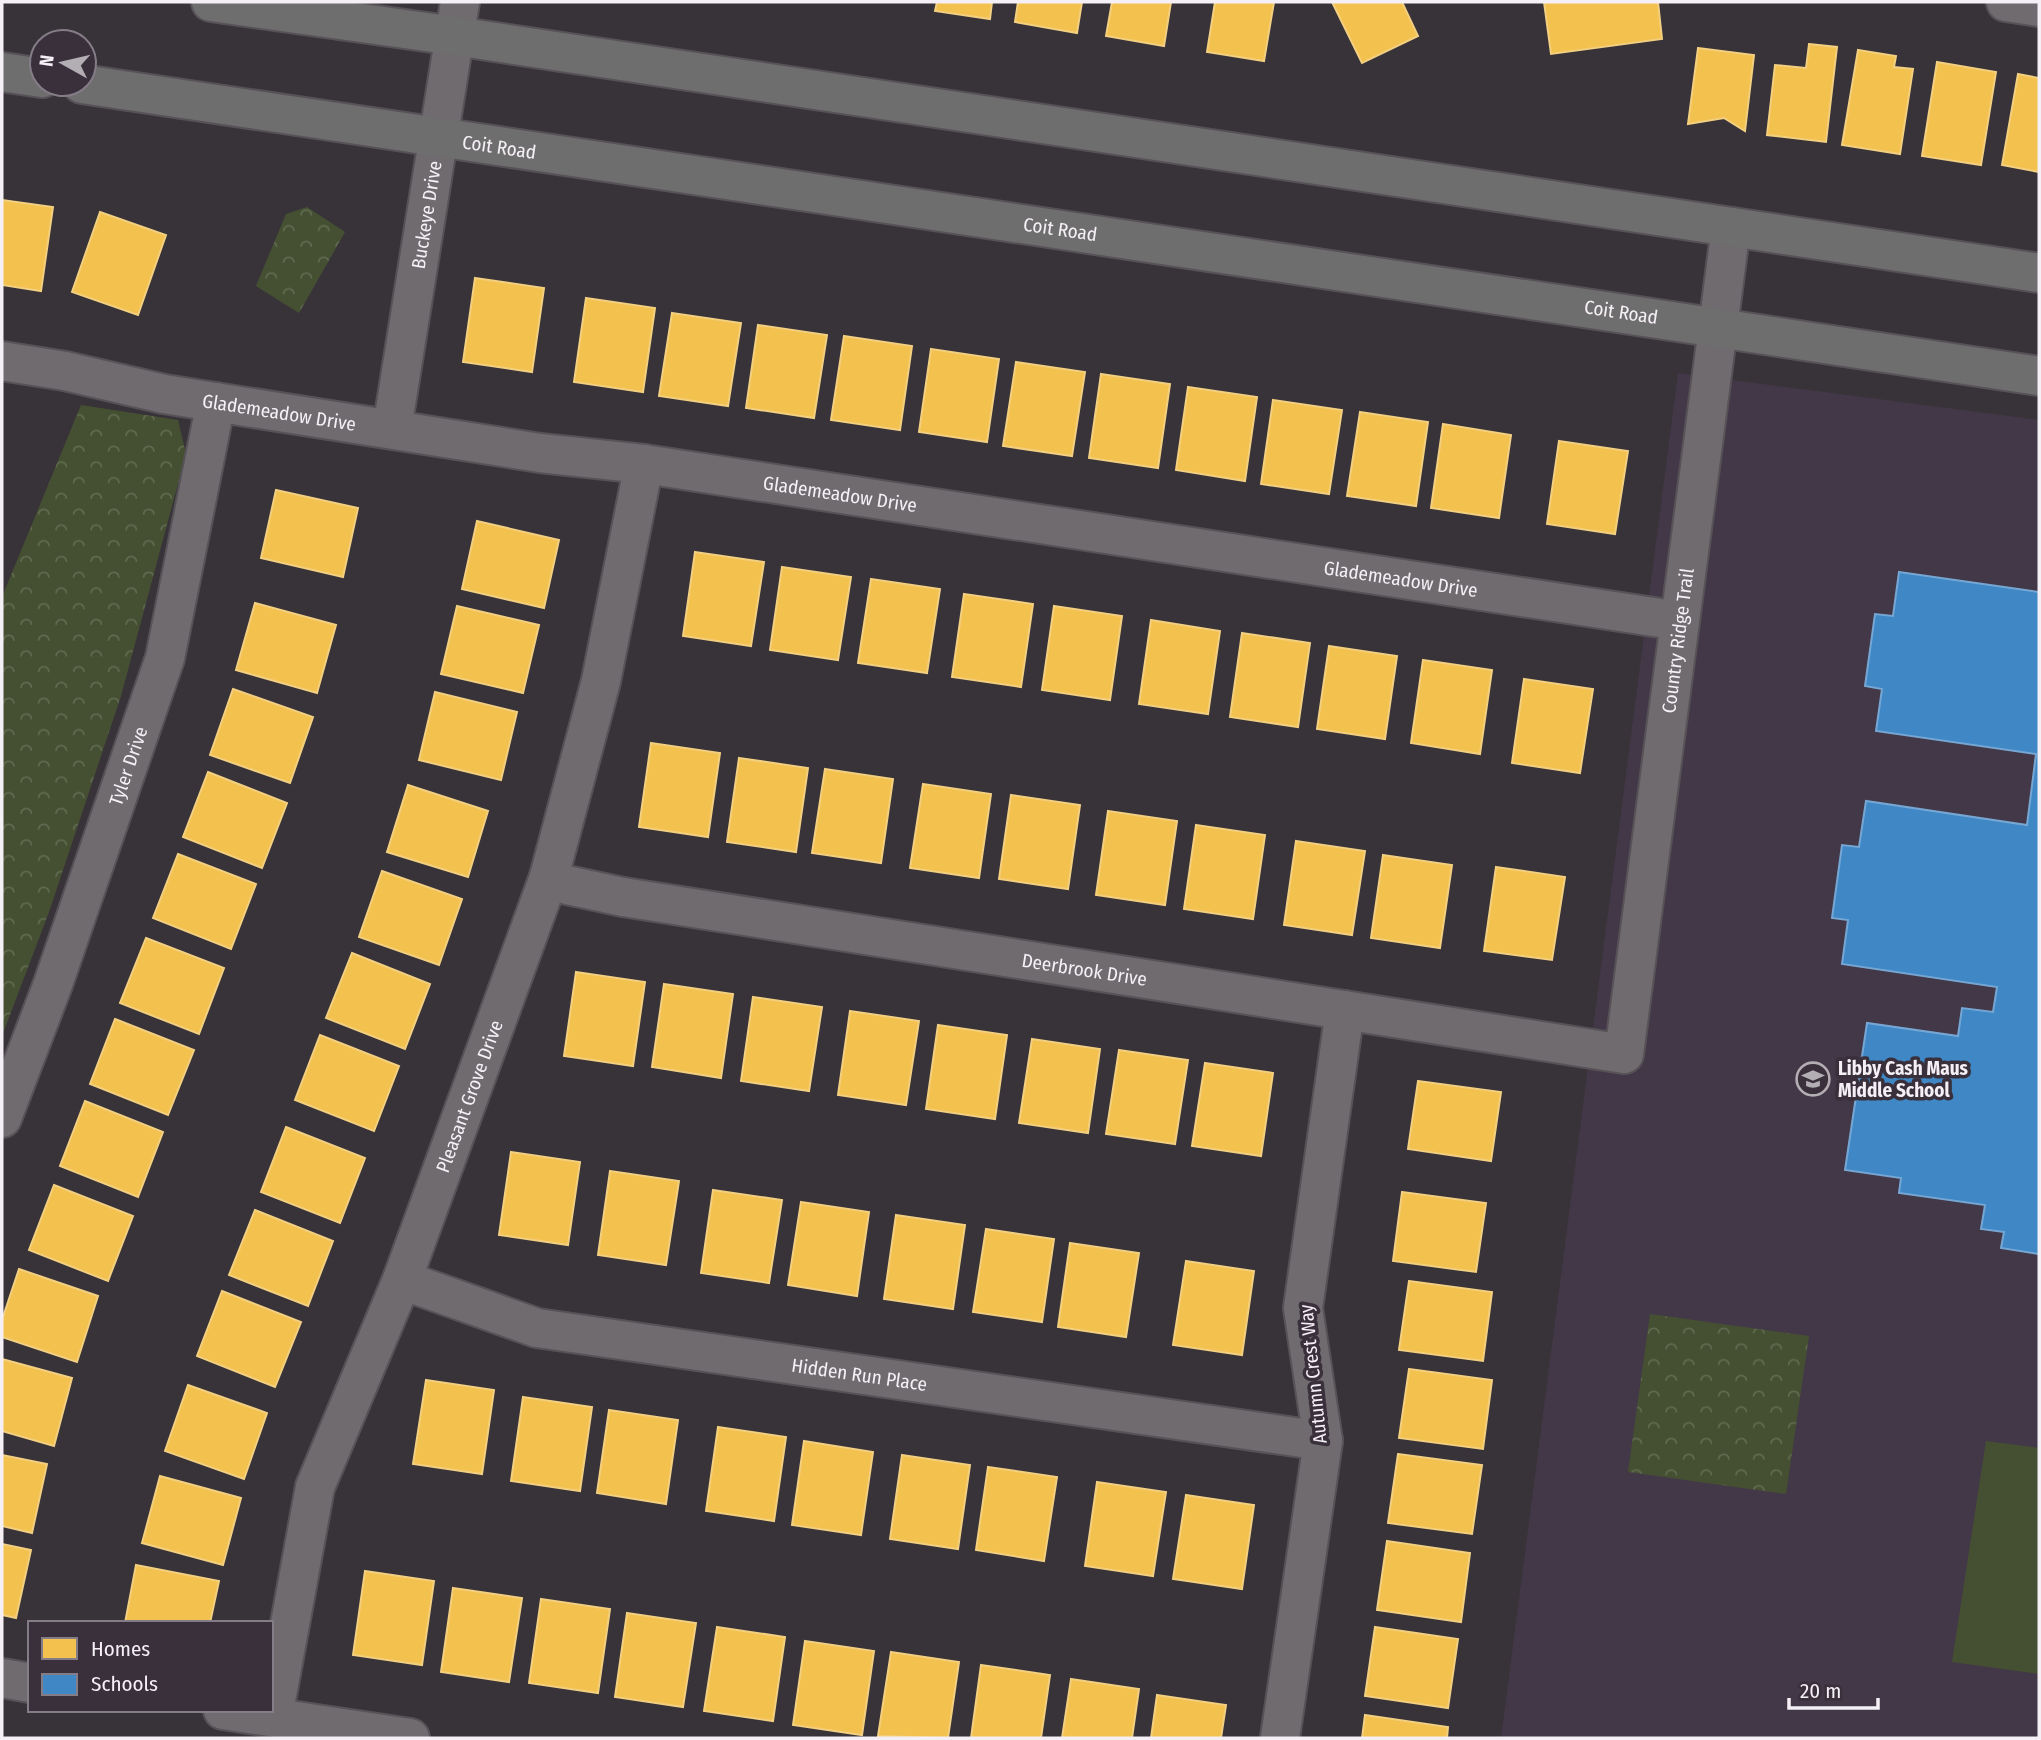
<svg xmlns="http://www.w3.org/2000/svg" width="2041" height="1740" viewBox="0 0 2041 1740" font-family="'Fira Sans Condensed',sans-serif">
<style>
.built{fill:#433847}
.grass{fill:#455032}
.park{fill:url(#park-crowns)}
.homes{fill:#f2c14e;stroke:#f3cf80;stroke-width:2}
.schools{fill:#3f88c5;stroke:#76a7d4;stroke-width:2}
.lines{fill:none;stroke-linecap:round;stroke-linejoin:round}
.minor-casing{stroke:#575257;stroke-width:42}
.major-casing{stroke:#575257;stroke-width:42}
.minor{stroke:#6f6b6f;stroke-width:38}
.major{stroke:#6f6e6e;stroke-width:38}
.labels{text-anchor:middle;dominant-baseline:central;stroke-width:7;stroke-linejoin:round;paint-order:stroke}
.street-label{font-size:19px;fill:#f5eff6;stroke:#39303b}
.poi-label{font-size:19px;font-weight:bold;fill:#f5eff6;stroke:#39303b;text-anchor:start}
</style>
<defs>
<pattern id="park-crowns" width="20" height="18" patternUnits="userSpaceOnUse" patternTransform="scale(1.75)"><rect width="20" height="18" fill="#455032"/><path d="M2 6a3 3 0 1 1 6 0M12 15a3 3 0 1 1 6 0" fill="none" stroke="#606a50"/></pattern>
</defs>
<rect width="100%" height="100%" fill="#383338"/>
<!-- built -->
<path class="built" d="M1678,373L2039,420V1738H1501Z"/>
<!-- grass -->
<path class="grass" d="M1986,1441L2039,1448V1674L1952,1662Z"/>
<!-- park -->
<path class="park" d="M307,207L345,232L299,313L256,286L286,214Z
M81,405L178,420L186,454L121,696L49,912L2,1036V597Z
M1650,1314L1809,1336L1786,1494L1628,1472Z"/>
<!-- homes -->
<path class="homes" d="M937,2H992L990,19L935,11Z
M1018,2H1082L1077,33L1015,22Z
M1112,2H1171L1164,46L1106,36Z
M1215,2H1274L1264,61L1207,52Z
M1332,2H1402L1418,36L1362,63Z
M1544,2H1658L1662,39L1551,54Z
M1809,44L1837,47L1826,142L1767,135L1775,65L1806,68Z
M1698,48L1754,55L1745,131L1724,118L1688,124Z
M1858,50L1896,56L1894,67L1913,69L1900,154L1842,145Z
M1937,62L1996,72L1981,165L1922,156Z
M2018,74L2039,78V172L2002,165Z
M2,200L53,207L41,291L2,285Z
M100,212L166,235L138,315L72,292Z
M475,278L544,288L532,372L463,362Z
M586,298L655,308L643,392L574,382Z
M672,313L741,323L728,406L659,396Z
M758,325L827,335L814,418L746,408Z
M844,336L912,346L900,430L831,420Z
M931,349L999,359L987,442L919,432Z
M1016,362L1085,372L1072,456L1003,446Z
M1101,374L1170,384L1158,468L1089,458Z
M1188,387L1257,397L1245,481L1176,470Z
M1273,400L1342,410L1329,494L1261,484Z
M1360,412L1428,422L1416,506L1347,496Z
M1443,424L1511,435L1499,518L1431,508Z
M1559,441L1628,451L1615,534L1547,524Z
M276,490L358,508L343,577L261,558Z
M477,521L559,540L544,608L462,589Z
M695,552L764,562L751,646L683,636Z
M782,567L851,577L838,660L770,650Z
M871,579L940,589L927,673L858,663Z
M964,594L1033,604L1021,687L952,677Z
M255,603L336,625L317,693L236,670Z
M457,606L539,625L523,693L441,674Z
M1054,606L1122,616L1110,700L1042,690Z
M1151,620L1220,631L1208,714L1139,704Z
M1242,633L1310,643L1298,727L1230,717Z
M1329,646L1397,656L1385,739L1317,729Z
M1423,660L1492,670L1480,754L1411,743Z
M1524,679L1593,689L1580,773L1512,763Z
M233,689L313,717L290,783L210,755Z
M435,692L517,712L501,780L419,760Z
M651,743L720,753L708,837L639,827Z
M739,758L808,768L796,852L727,842Z
M825,769L893,779L881,863L812,853Z
M208,772L287,803L262,868L183,837Z
M923,784L991,794L979,878L910,868Z
M408,785L488,811L468,877L387,852Z
M1011,795L1080,805L1068,889L999,879Z
M1108,811L1177,821L1165,905L1096,895Z
M1196,825L1265,835L1253,919L1184,909Z
M1296,841L1365,851L1352,935L1284,925Z
M178,854L256,884L231,949L153,918Z
M1383,855L1452,865L1440,948L1371,938Z
M1496,867L1565,877L1552,960L1484,951Z
M382,871L462,899L439,965L359,937Z
M146,938L224,968L199,1034L120,1003Z
M352,953L430,984L405,1049L326,1018Z
M576,972L645,982L633,1066L564,1056Z
M664,984L733,994L721,1078L652,1067Z
M753,997L822,1007L809,1091L741,1081Z
M850,1011L919,1021L906,1105L838,1095Z
M115,1019L194,1050L168,1115L90,1084Z
M938,1025L1007,1035L995,1119L926,1109Z
M320,1035L399,1066L374,1131L295,1100Z
M1032,1039L1100,1049L1088,1133L1019,1123Z
M1119,1050L1188,1060L1175,1144L1106,1134Z
M1205,1063L1273,1073L1261,1156L1192,1146Z
M1418,1081L1501,1092L1491,1161L1408,1149Z
M85,1101L163,1132L138,1197L60,1166Z
M286,1127L365,1158L340,1223L261,1192Z
M511,1152L580,1162L568,1245L499,1235Z
M610,1171L679,1181L666,1265L598,1255Z
M54,1185L133,1216L108,1281L29,1250Z
M713,1190L782,1200L769,1283L701,1273Z
M1402,1192L1486,1203L1476,1272L1393,1261Z
M801,1202L869,1212L857,1296L788,1285Z
M255,1210L333,1241L308,1306L229,1275Z
M896,1215L965,1225L953,1309L884,1299Z
M986,1229L1054,1239L1042,1322L973,1312Z
M1070,1243L1139,1253L1126,1337L1058,1327Z
M1186,1261L1254,1271L1242,1355L1173,1345Z
M19,1269L98,1296L77,1362L2,1337V1320Z
M1409,1281L1492,1292L1483,1361L1399,1350Z
M222,1291L301,1322L275,1387L197,1356Z
M2,1359L72,1378L54,1446L2,1431Z
M1409,1369L1492,1380L1483,1449L1399,1438Z
M426,1380L494,1390L482,1474L413,1464Z
M188,1385L267,1413L244,1479L165,1451Z
M523,1397L592,1407L580,1491L511,1481Z
M609,1410L678,1420L666,1504L597,1493Z
M718,1427L786,1437L774,1521L706,1511Z
M804,1441L873,1452L861,1535L792,1525Z
M1398,1454L1482,1465L1472,1534L1388,1523Z
M2,1455L47,1464L32,1533L2,1526Z
M902,1455L970,1465L958,1549L890,1539Z
M988,1467L1057,1477L1044,1561L976,1550Z
M160,1476L241,1498L223,1565L142,1543Z
M1097,1482L1166,1492L1153,1576L1085,1566Z
M1186,1495L1254,1505L1242,1589L1173,1579Z
M1387,1541L1470,1553L1461,1622L1377,1610Z
M2,1544L31,1550L16,1618L2,1615Z
M136,1565L219,1581L210,1623H125Z
M365,1571L434,1581L422,1665L353,1655Z
M453,1588L522,1598L509,1682L441,1672Z
M541,1599L610,1609L598,1693L529,1683Z
M627,1613L696,1623L683,1707L615,1697Z
M717,1627L785,1637L773,1721L704,1711Z
M1375,1627L1458,1639L1448,1708L1365,1696Z
M805,1641L874,1651L862,1735L793,1725Z
M891,1652L959,1662L948,1738L878,1736Z
M981,1665L1050,1675L1041,1738H971Z
M1071,1679L1139,1689L1132,1738H1062Z
M1157,1695L1226,1705L1221,1738H1151Z
M1365,1715L1448,1727L1447,1738H1362Z"/>
<!-- schools -->
<path class="schools" d="M1899,572L2039,592V1254L2001,1248L2004,1232L1981,1229L1985,1205L1899,1193L1901,1178L1845,1170L1867,1023L1958,1036L1962,1008L1993,1012L1997,987L1842,964L1848,920L1832,918L1842,845L1859,847L1866,801L2027,825L2036,754L1876,731L1882,689L1865,686L1875,614L1893,616Z"/>
<g class="lines">
<defs>
<g id="minor">
<path d="M2006,2L2039,7"/>
<path id="s1" d="M2,361L65,371L164,394L540,453L644,464L1680,621"/>
<path id="s2" d="M392,429L460,2"/>
<path id="s3" d="M549,877L567,885L623,897L1624,1054L1731,227"/>
<path id="s4" d="M2,1118L53,984L165,658L216,402"/>
<path id="s5" d="M402,1280L537,1328L1323,1441"/>
<path d="M2,1678L30,1683"/>
<path d="M223,1710L410,1738"/>
<path id="s6" d="M273,1717L315,1487L402,1280L549,877L601,681L644,464"/>
<path d="M1280,1738L1323,1441L1303,1308L1345,1010"/>
</g>
<g id="major">
<path d="M211,2L455,36L2039,273"/>
<path d="M2,72L42,78"/>
<path id="s7" d="M82,84C734,184 1387,273 2039,376"/>
</g>
</defs>
<!-- minor casing -->
<use href="#minor" class="minor-casing"/>
<!-- major casing -->
<use href="#major" class="major-casing"/>
<!-- minor -->
<use href="#minor" class="minor"/>
<!-- major -->
<use href="#major" class="major"/>
</g>
<!-- icons -->
<defs>
<symbol id="school-ring" viewBox="-11 -11 22 22"><circle r="9.5" fill="#39303b" stroke="#b3adb4" stroke-width="1.5"/><path d="M0-5L7-2L0 1L-7-2ZM-4 1L0 2.5L4 1V4Q0 6-4 4Z" fill="#b3adb4"/></symbol>
</defs>
<g fill-rule="evenodd">
<use href="#school-ring" x="1794" y="1060" width="38" height="38"/>
</g>
<g class="labels">
<!-- street labels -->
<g class="street-label">
<text stroke="none"><textPath href="#s7" startOffset="422">Coit Road</textPath></text>
<text stroke="none"><textPath href="#s2" startOffset="217">Buckeye Drive</textPath></text>
<text stroke="none"><textPath href="#s7" startOffset="989">Coit Road</textPath></text>
<text stroke="none"><textPath href="#s7" startOffset="1556">Coit Road</textPath></text>
<text stroke="none"><textPath href="#s1" startOffset="282">Glademeadow Drive</textPath></text>
<text stroke="none"><textPath href="#s1" startOffset="849">Glademeadow Drive</textPath></text>
<text stroke="none"><textPath href="#s1" startOffset="1416">Glademeadow Drive</textPath></text>
<text stroke="none"><textPath href="#s3" startOffset="1507">Country Ridge Trail</textPath></text>
<text stroke="none"><textPath href="#s4" startOffset="374">Tyler Drive</textPath></text>
<text stroke="none"><textPath href="#s3" startOffset="544">Deerbrook Drive</textPath></text>
<text stroke="none"><textPath href="#s6" startOffset="654">Pleasant Grove Drive</textPath></text>
<text stroke="none"><textPath href="#s5" startOffset="469">Hidden Run Place</textPath></text>
<text transform="translate(1313 1374) rotate(-96)">Autumn Crest Way</text>
</g>
<!-- poi labels -->
<g class="poi-label">
<text x="1838" y="1068">Libby Cash Maus<tspan x="1838" dy="22">Middle School</tspan></text>
</g>
</g>
<!-- border -->
<rect width="2041" height="1740" fill="none" stroke="#f5eff6" stroke-width="7"/>
<!-- legend -->
<rect x="28" y="1621" width="245" height="91" fill="#39303b" stroke="#847c86" stroke-width="2"/>
<rect x="42" y="1638" width="35" height="21" fill="#f2c14e" stroke="#847c86" stroke-width="2"/>
<text x="91" y="1656" font-size="21" fill="#f5eff6">Homes</text>
<rect x="42" y="1674" width="35" height="21" fill="#3f88c5" stroke="#847c86" stroke-width="2"/>
<text x="91" y="1691" font-size="21" fill="#f5eff6">Schools</text>
<!-- north arrow -->
<g transform="translate(63 63) rotate(278)"><circle r="33" fill="#39303b" stroke="#847c86" stroke-width="2"/>
<path d="M0-5L12 26L0 18L-12 26Z" fill="#b3adb4"/>
<text y="-10" font-size="19" font-weight="bold" text-anchor="middle" fill="#f5eff6">N</text>
</g>
<!-- scale -->
<path d="M1789 1698v10h89v-10" fill="none" stroke="#f5eff6" stroke-width="3.5"/>
<text x="1800" y="1698" font-size="21" fill="#f5eff6" stroke="#39303b" stroke-width="5" paint-order="stroke">20 m</text>
</svg>
